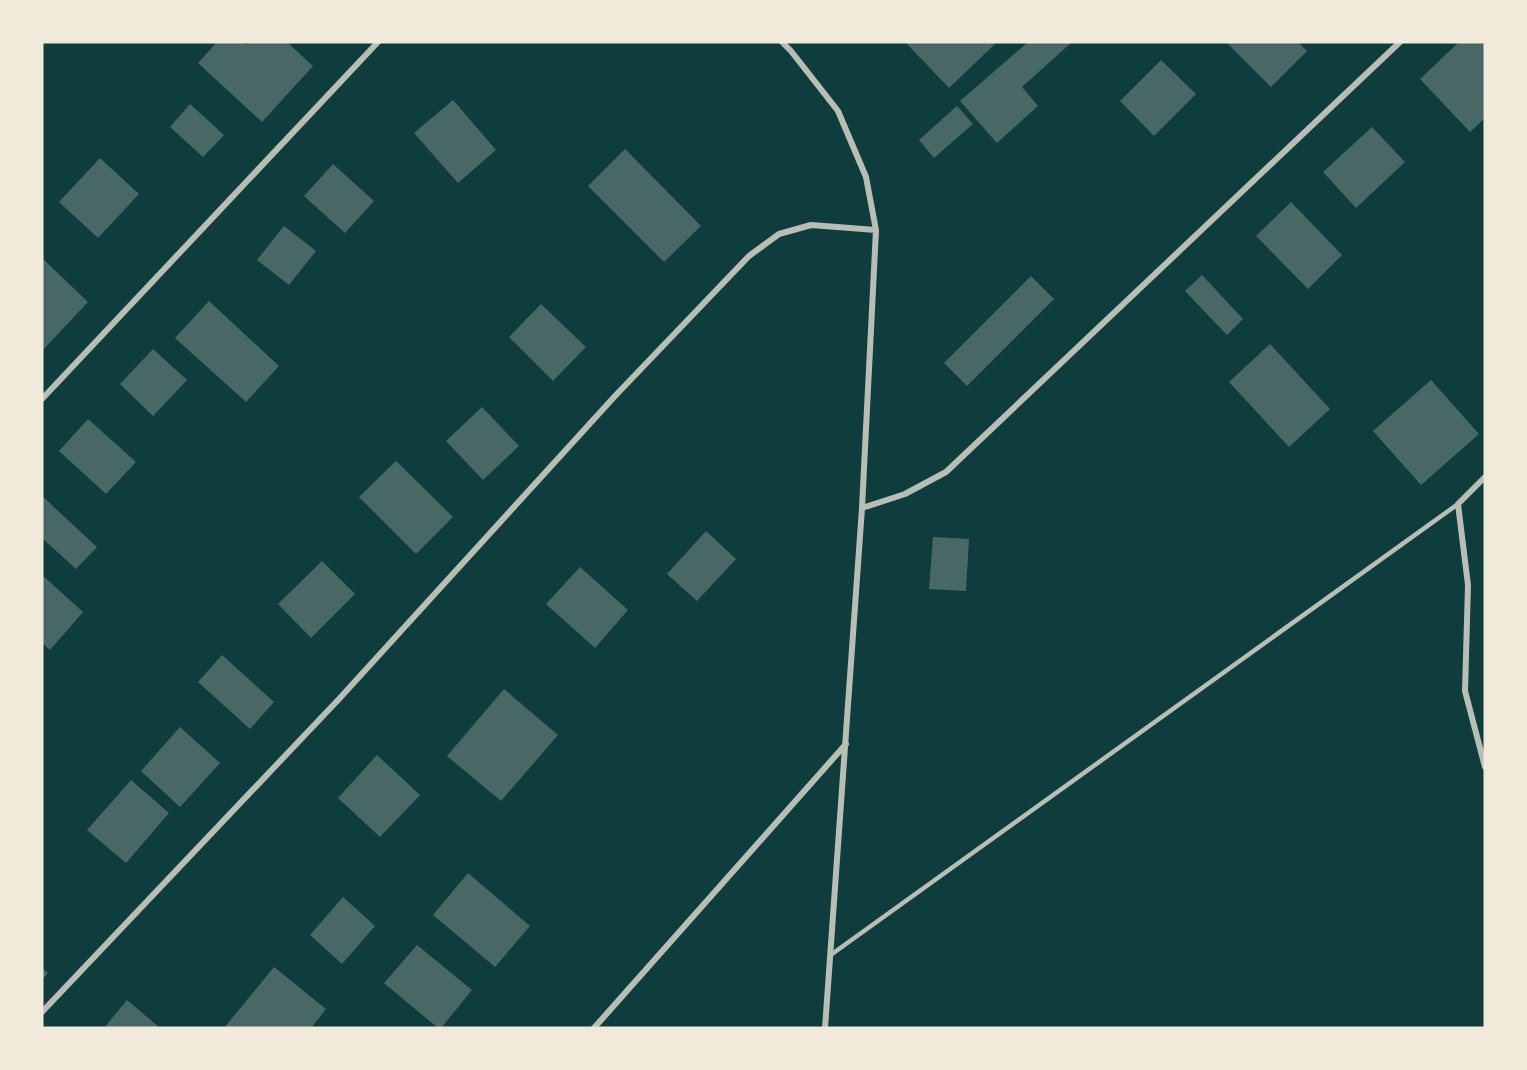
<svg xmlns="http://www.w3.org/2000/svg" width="1527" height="1070" viewBox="0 0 1527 1070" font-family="'Golos Text',sans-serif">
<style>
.building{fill:#486865}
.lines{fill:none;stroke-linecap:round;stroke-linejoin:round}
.service{stroke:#b8beb3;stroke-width:4.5}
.minor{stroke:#b8beb3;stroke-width:6}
</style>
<rect width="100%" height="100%" fill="#0f3d3e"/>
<!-- building -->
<path class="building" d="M217,42H243L246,45L248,42H287L313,66L262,122L198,63Z
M909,42H993L995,44L949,88L907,44Z
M1028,42H1072L1022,87L1038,106L997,143L960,101Z
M1226,42H1298L1307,51L1271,87Z
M1459,42H1485V118L1470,132L1420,79Z
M1161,60L1196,94L1154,136L1120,101Z
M453,100L496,150L458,183L414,133Z
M190,104L224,135L203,157L170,127Z
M957,106L973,124L934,158L919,140Z
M1372,127L1405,162L1356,208L1323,172Z
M625,149L701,226L664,262L588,186Z
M100,158L139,194L98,238L59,202Z
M333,164L374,201L345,233L304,196Z
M1291,202L1342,255L1308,289L1256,236Z
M284,226L316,251L289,285L257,260Z
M42,258L88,302L42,351Z
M1202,275L1243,319L1227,335L1185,291Z
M1031,276L1054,299L967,386L944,363Z
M209,301L279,366L246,402L175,338Z
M541,304L586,347L553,381L509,337Z
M1270,344L1330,409L1289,447L1229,382Z
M153,349L187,380L153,416L120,384Z
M1431,380L1479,434L1421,485L1373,431Z
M482,407L519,446L483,480L446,441Z
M88,419L136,462L106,494L59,451Z
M396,461L453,517L416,554L359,497Z
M42,496L97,547L76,569L42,538Z
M706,531L736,559L697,601L667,574Z
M933,537L969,539L966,591L929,589Z
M322,561L355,594L311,638L278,604Z
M580,567L628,610L595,648L546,604Z
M42,575L83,612L50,650L42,643Z
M222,655L274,702L250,729L198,682Z
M504,689L558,735L501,801L447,756Z
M180,727L220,763L180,807L141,771Z
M377,755L420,795L380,837L338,798Z
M131,780L169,813L126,863L87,830Z
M468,873L530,926L495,967L433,915Z
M343,897L375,926L342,964L310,935Z
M417,945L472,990L441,1028H438L384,983Z
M274,967L326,1009L311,1028H224Z
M42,968L48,973L42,980Z
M127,1000L160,1028H104Z"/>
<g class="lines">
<!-- service -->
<path class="service" d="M832,954L1458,504"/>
<!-- minor -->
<path class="minor" d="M782,42L791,51L838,111L866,177L876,230L862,508L825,1028
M42,399L378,42
M1485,477L1458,504L1468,585L1465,691L1485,767
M862,508L905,494L946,472L1400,42
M42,1012L339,699L615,396L749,256L779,234L811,225L876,230
M594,1028L846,744"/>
</g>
<!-- border -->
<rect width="1527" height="1070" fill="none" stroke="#f1e9da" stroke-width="87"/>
</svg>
